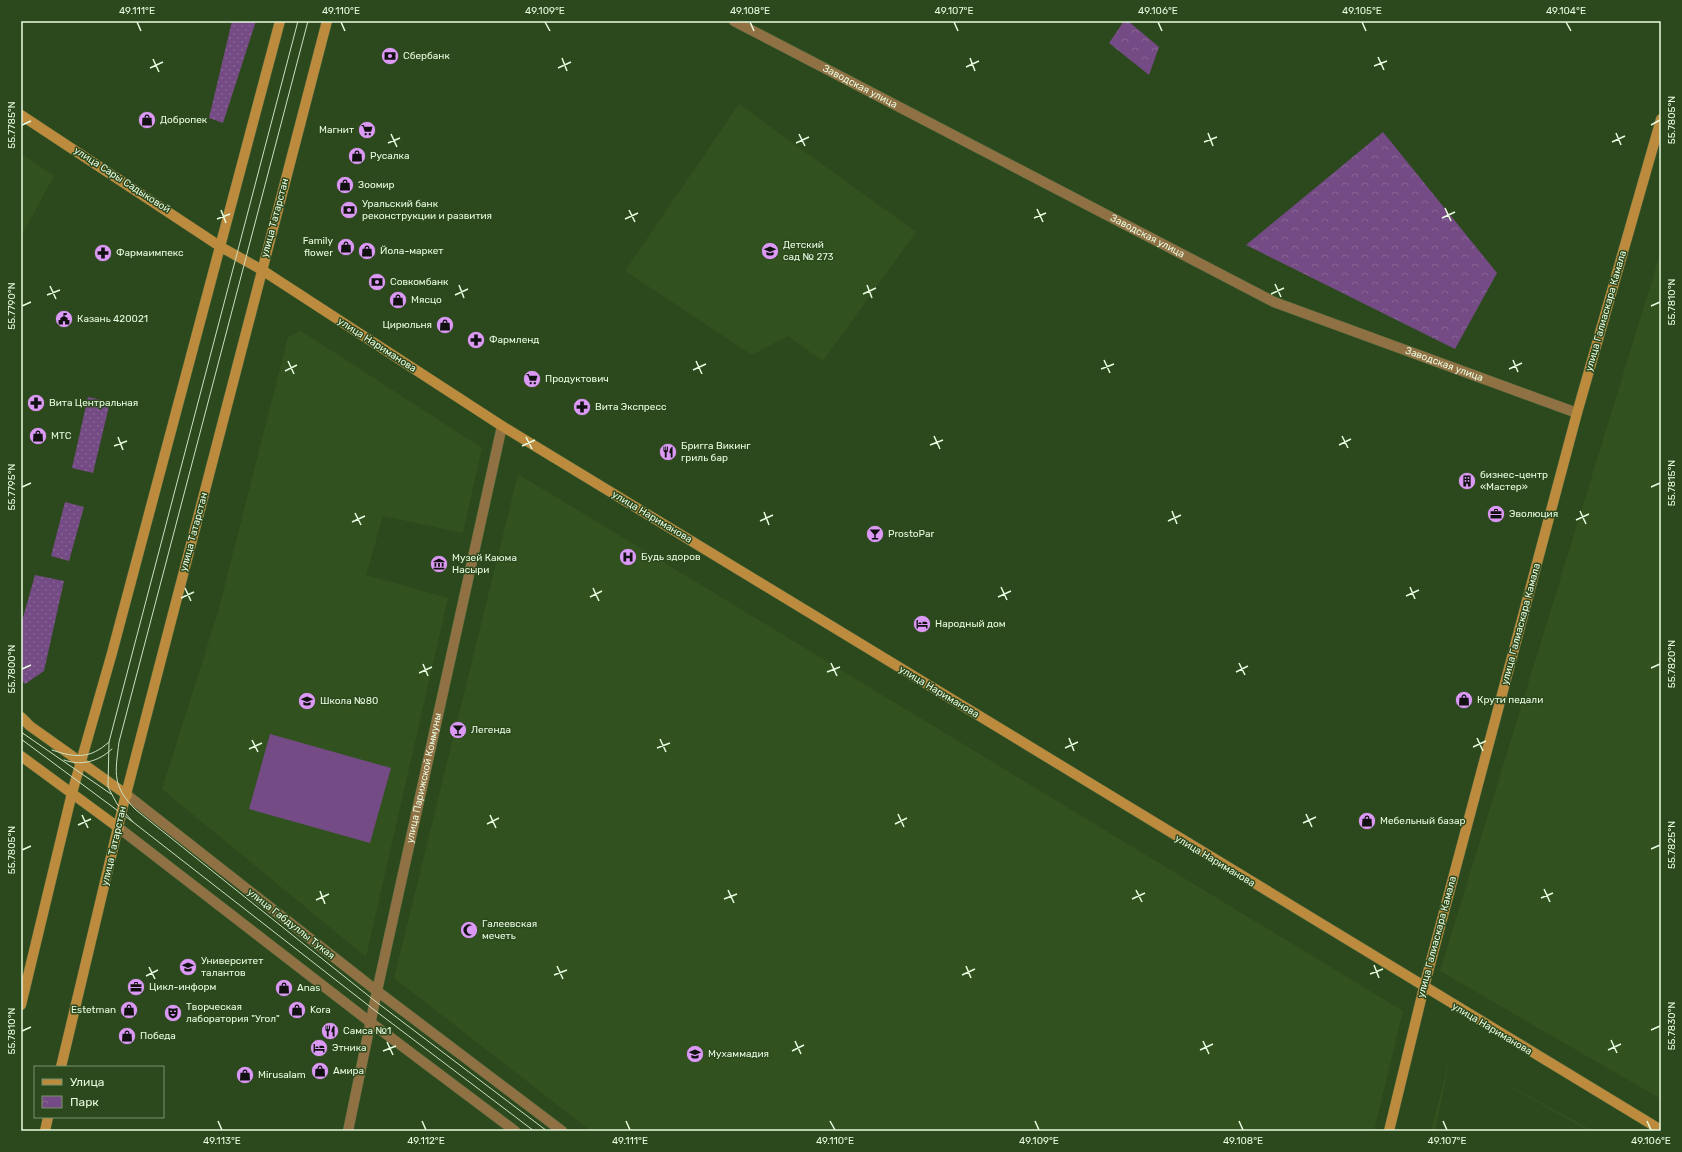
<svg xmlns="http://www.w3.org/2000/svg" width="1682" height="1152" viewBox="0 0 1682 1152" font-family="Rubik,sans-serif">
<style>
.built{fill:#31521e}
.grass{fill:url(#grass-dots)}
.park{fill:url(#park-crowns)}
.garden{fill:#744b84}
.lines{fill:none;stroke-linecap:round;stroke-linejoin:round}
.street-casing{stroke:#4a653c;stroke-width:11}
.secondary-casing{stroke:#4a653c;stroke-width:11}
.street{stroke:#907143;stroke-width:10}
.secondary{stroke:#bc8b3d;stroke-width:10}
.tram{stroke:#cbdfc2;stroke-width:1}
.ticks{fill:none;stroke:#e9fbe1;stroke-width:1.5}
.labels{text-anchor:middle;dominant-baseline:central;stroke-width:3;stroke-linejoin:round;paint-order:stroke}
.poi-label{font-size:10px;fill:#e9fbe1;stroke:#2c491d;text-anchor:start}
.street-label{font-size:10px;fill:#e9fbe1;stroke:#2c491d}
.neatline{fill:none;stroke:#e9fbe1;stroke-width:1.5}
.ticks-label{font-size:10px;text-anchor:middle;fill:#e9fbe1}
</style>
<defs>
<pattern id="grass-dots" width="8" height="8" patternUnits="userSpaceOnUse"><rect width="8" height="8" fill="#744b84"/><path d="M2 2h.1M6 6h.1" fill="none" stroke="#886695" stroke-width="1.8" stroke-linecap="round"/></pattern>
<pattern id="park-crowns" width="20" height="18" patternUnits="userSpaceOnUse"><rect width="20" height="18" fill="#744b84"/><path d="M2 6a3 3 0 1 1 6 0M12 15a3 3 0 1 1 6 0" fill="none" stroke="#886695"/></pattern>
</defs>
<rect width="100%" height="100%" fill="#2c491d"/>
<!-- built -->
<path class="built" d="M739,104L916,232L823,361L788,336L752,355L625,271Z
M21,153L54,176L21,237Z
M1661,251V1099L1440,971Z
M301,331L482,448L463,533L383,516L366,575L448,598L366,957L162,789L218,612L288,337Z
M518,474L1403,1011L1374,1131H591L394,978Z
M1451,1054L1435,1131H1431L1451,1054L1593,1131H1589Z"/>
<!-- grass -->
<path class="grass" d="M232,21H256L223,123L209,118Z
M88,397L110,402L93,473L72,468Z
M65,502L84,507L69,561L51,556Z
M35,575L64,581L44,671L25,684L21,679V625Z"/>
<!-- park -->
<path class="park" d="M1124,21H1128L1159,47L1149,75L1109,43Z
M1383,132L1497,273L1455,349L1246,245Z"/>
<!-- garden -->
<path class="garden" d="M270,734L391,768L370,843L249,809Z"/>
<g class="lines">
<defs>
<g id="street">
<path id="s1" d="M734,21L1274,302L1577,413"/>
<path d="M127,795L377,991L562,1131"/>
<path d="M119,828L370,1022L515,1131"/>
<path id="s2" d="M348,1131L377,991L502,426"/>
</g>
<path id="secondary" d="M21,115L221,247L262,270L502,426L1661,1130
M21,717L30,726L127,795
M21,756L119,828
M21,1005L72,793L112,653L280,21
M61,1067L124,802L327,21
M45,1131L48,1117
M1389,1131L1424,987L1577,413L1661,119"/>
</defs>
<!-- street casing -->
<use href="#street" class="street-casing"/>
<!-- secondary casing -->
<use href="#secondary" class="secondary-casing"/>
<!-- street -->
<use href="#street" class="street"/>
<!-- secondary -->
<use href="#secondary" class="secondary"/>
<!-- tram -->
<path class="tram" d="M308,21L119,742C115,774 112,786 136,810L375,1001L547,1131
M21,732L111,794
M21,739L133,822L373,1009L534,1131
M52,750C76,758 90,759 109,742
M64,760C81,766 98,762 112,749
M133,822L117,804L108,787L109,742L298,21"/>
</g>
<!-- ticks -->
<path class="ticks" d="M137,22L141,31M341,22L345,31M545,22L550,31M750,22L754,31M954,22L958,31M1158,22L1162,31M1362,22L1366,31M1566,22L1571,31M1378,57L1384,70M562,58L567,71M970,58L975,71M153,59L159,72M1374,66L1387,61M966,67L979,61M150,68L163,62M558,68L571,62M22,125L31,121M1651,125L1660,120M1208,133L1213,146M1616,133L1621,145M391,134L397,147M799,134L805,146M1204,142L1217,137M1612,142L1625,136M388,143L400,138M796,143L809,137M1445,208L1451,221M1037,209L1043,222M221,210L226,223M629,210L635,222M1034,218L1046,213M1442,218L1455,212M217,219L230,214M625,219L638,213M1275,284L1281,297M459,285L464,298M867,285L872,298M50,286L56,299M863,294L876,288M1271,294L1284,288M47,295L60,290M455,295L468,289M22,306L31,302M1651,306L1660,302M1104,360L1110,373M1513,360L1518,372M288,361L294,374M696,361L702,374M1101,369L1114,364M1509,369L1522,363M693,370L706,364M285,371L297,365M934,436L940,449M1342,436L1348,448M118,437L123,450M526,437L532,449M930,445L943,440M1339,445L1351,439M114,446L127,441M522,446L535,440M22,487L31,483M1651,487L1660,483M1172,511L1177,524M1580,511L1586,524M764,512L769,525M355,513L361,525M1576,520L1589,514M760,521L773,515M1168,521L1181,515M352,522L365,516M1001,587L1007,600M1410,587L1415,599M185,588L191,601M593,588L599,601M1406,596L1419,590M590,597L602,591M998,597L1011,591M181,598L194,592M831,663L837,676M1239,663L1245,675M423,664L428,676M1651,668L1660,664M22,669L31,665M827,672L840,667M1236,672L1248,666M419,673L432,667M1069,738L1074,751M1477,738L1483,751M660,739L666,752M252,740L258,752M1473,747L1486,741M657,748L670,743M1065,748L1078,742M249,749L262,743M898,814L904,827M1306,814L1312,827M82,815L88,828M490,815L496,828M1303,823L1316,817M487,824L499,818M895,824L907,818M78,825L91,819M1651,849L1660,845M22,850L31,846M1544,889L1550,902M728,890L734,903M1136,890L1142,902M320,891L325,904M1541,898L1553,893M724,899L737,894M1132,899L1145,893M316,900L329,894M1374,965L1379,978M557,966L563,979M966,966L971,978M149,967L155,979M1370,974L1383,969M554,975L567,970M962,975L975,969M146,976L158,970M1651,1030L1660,1026M22,1031L31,1027M1611,1040L1617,1053M795,1041L801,1054M1203,1041L1209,1054M387,1042L393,1055M1200,1050L1213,1044M1608,1050L1621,1044M383,1051L396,1046M792,1051L804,1045M218,1121L222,1130M422,1121L426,1130M626,1121L630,1130M830,1121L835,1130M1035,1121L1039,1130M1239,1121L1243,1130M1443,1121L1447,1130M1647,1121L1651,1130"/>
<!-- icons -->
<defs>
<symbol id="bank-disc" viewBox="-11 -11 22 22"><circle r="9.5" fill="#db99f5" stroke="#2c491d"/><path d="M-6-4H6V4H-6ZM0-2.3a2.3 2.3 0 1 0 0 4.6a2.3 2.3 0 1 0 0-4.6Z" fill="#111"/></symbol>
<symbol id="shop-disc" viewBox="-11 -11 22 22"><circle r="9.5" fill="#db99f5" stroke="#2c491d"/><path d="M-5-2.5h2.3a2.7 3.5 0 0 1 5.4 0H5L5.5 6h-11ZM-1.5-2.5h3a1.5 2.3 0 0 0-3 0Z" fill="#111"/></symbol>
<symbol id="supermarket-disc" viewBox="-11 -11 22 22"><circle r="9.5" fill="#db99f5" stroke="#2c491d"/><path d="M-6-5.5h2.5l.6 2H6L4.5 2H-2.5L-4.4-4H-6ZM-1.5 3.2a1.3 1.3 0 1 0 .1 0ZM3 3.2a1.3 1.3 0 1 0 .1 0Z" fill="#111"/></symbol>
<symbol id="school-disc" viewBox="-11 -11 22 22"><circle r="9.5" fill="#db99f5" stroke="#2c491d"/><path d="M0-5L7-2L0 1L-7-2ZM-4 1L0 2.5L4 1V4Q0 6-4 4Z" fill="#111"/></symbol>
<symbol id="pharmacy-disc" viewBox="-11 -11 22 22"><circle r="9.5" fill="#db99f5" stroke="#2c491d"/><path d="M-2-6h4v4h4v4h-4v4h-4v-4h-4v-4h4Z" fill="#111"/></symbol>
<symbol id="civic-disc" viewBox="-11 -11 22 22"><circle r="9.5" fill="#db99f5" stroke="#2c491d"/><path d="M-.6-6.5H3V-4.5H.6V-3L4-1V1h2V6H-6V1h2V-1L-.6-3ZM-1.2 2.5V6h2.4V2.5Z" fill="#111"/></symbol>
<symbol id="restaurant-disc" viewBox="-11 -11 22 22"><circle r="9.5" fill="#db99f5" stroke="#2c491d"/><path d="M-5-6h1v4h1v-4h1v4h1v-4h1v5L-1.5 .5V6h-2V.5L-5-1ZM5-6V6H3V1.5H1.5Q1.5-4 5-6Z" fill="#111"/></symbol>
<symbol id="building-disc" viewBox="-11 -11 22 22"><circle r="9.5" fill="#db99f5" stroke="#2c491d"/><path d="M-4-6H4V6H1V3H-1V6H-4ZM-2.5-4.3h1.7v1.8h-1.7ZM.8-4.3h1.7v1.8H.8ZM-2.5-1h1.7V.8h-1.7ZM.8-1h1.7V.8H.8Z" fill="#111"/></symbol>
<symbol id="office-disc" viewBox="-11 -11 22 22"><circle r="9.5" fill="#db99f5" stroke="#2c491d"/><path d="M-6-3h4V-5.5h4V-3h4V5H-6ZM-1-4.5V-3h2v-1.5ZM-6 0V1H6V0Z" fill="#111"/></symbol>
<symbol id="bar-disc" viewBox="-11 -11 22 22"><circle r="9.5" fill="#db99f5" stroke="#2c491d"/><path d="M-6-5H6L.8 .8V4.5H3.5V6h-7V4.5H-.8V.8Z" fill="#111"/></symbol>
<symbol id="hospital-disc" viewBox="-11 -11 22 22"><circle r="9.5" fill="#db99f5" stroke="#2c491d"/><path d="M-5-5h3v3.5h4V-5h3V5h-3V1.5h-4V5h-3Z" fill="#111"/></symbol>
<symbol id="museum-disc" viewBox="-11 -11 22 22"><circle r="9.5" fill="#db99f5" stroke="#2c491d"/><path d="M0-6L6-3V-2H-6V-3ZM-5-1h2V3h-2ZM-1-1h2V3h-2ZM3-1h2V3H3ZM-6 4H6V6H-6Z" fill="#111"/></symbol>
<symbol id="hotel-disc" viewBox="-11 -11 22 22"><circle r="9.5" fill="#db99f5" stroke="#2c491d"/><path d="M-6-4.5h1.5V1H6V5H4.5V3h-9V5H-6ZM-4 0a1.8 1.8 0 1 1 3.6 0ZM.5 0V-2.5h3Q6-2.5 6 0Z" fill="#111"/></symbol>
<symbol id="mosque-disc" viewBox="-11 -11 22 22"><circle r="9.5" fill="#db99f5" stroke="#2c491d"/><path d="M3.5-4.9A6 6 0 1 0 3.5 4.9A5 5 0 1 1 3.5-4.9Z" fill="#111"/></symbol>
<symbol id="university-disc" viewBox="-11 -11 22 22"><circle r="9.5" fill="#db99f5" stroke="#2c491d"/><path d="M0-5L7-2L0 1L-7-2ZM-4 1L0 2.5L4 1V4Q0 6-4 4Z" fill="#111"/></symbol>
<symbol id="theatre-disc" viewBox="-11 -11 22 22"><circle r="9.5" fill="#db99f5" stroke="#2c491d"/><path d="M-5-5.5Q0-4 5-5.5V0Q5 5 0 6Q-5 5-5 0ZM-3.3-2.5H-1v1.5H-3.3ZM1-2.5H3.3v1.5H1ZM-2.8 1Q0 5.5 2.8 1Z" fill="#111"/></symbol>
</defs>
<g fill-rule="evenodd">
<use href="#bank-disc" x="380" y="46" width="20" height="20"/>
<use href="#shop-disc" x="137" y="110" width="20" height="20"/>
<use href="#supermarket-disc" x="357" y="120" width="20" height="20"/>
<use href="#shop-disc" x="347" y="146" width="20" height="20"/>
<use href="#shop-disc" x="335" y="175" width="20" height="20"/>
<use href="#bank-disc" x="339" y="200" width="20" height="20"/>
<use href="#shop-disc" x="336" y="237" width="20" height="20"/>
<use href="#shop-disc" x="357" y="241" width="20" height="20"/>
<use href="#school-disc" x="760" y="241" width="20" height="20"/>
<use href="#pharmacy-disc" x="93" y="243" width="20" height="20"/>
<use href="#bank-disc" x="367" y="272" width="20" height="20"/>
<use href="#shop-disc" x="388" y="290" width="20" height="20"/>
<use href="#civic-disc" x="54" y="309" width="20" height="20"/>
<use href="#shop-disc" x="435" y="315" width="20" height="20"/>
<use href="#pharmacy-disc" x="466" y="330" width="20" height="20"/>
<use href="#supermarket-disc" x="522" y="369" width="20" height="20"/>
<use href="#pharmacy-disc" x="26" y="393" width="20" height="20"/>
<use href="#pharmacy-disc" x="572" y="397" width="20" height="20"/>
<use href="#shop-disc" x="28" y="426" width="20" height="20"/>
<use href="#restaurant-disc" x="658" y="442" width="20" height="20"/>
<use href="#building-disc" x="1457" y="471" width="20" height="20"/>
<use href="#office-disc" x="1486" y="504" width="20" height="20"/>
<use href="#bar-disc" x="865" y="524" width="20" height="20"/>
<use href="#hospital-disc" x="618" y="547" width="20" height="20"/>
<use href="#museum-disc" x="429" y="554" width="20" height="20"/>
<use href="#hotel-disc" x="912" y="614" width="20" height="20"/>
<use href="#shop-disc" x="1454" y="690" width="20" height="20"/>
<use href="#school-disc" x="297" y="691" width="20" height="20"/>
<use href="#bar-disc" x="448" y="720" width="20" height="20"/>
<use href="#shop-disc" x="1357" y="811" width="20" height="20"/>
<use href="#mosque-disc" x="459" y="920" width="20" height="20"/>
<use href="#university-disc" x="178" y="957" width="20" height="20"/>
<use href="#office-disc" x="126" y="977" width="20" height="20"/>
<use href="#shop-disc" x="274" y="978" width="20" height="20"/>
<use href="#shop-disc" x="119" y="1000" width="20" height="20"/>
<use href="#shop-disc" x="287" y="1000" width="20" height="20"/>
<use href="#theatre-disc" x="163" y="1003" width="20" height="20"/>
<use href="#restaurant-disc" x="320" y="1021" width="20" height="20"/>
<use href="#shop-disc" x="117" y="1026" width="20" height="20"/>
<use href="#hotel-disc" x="309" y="1038" width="20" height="20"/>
<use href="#school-disc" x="685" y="1044" width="20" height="20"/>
<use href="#shop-disc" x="310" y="1061" width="20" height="20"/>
<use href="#shop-disc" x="235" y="1065" width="20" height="20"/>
</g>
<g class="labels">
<!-- poi labels -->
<g class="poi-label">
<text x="403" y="56">Сбербанк</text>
<text x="160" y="120">Добропек</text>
<text x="354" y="130" text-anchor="end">Магнит</text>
<text x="370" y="156">Русалка</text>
<text x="358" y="185">Зоомир</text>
<text x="362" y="204">Уральский банк<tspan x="362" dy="12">реконструкции и развития</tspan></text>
<text x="333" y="241" text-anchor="end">Family<tspan x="333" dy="12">flower</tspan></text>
<text x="783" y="245">Детский<tspan x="783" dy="12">сад № 273</tspan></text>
<text x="380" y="251">Йола-маркет</text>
<text x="116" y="253">Фармаимпекс</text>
<text x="390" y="282">Совкомбанк</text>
<text x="411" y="300">Мясцо</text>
<text x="77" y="319">Казань 420021</text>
<text x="432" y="325" text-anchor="end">Цирюльня</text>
<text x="489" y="340">Фармленд</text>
<text x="545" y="379">Продуктович</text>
<text x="49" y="403">Вита Центральная</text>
<text x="595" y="407">Вита Экспресс</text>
<text x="51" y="436">МТС</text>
<text x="681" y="446">Бригга Викинг<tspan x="681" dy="12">гриль бар</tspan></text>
<text x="1480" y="475">бизнес-центр<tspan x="1480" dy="12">«Мастер»</tspan></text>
<text x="1509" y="514">Эволюция</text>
<text x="888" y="534">ProstoPar</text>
<text x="641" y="557">Будь здоров</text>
<text x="452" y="558">Музей Каюма<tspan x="452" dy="12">Насыри</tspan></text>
<text x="935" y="624">Народный дом</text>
<text x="1477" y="700">Крути педали</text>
<text x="320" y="701">Школа №80</text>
<text x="471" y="730">Легенда</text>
<text x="1380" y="821">Мебельный базар</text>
<text x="482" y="924">Галеевская<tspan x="482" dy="12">мечеть</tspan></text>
<text x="201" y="961">Университет<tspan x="201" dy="12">талантов</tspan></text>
<text x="149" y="987">Цикл-информ</text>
<text x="297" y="988">Anas</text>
<text x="186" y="1007">Творческая<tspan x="186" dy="12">лаборатория "Угол"</tspan></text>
<text x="116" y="1010" text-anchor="end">Estetman</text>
<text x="310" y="1010">Kora</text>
<text x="343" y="1031">Самса №1</text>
<text x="140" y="1036">Победа</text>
<text x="332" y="1048">Этника</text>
<text x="708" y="1054">Мухаммадия</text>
<text x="333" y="1071">Амира</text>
<text x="258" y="1075">Mirusalam</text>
</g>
<!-- street labels -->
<g class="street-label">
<text stroke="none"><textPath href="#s1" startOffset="142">Заводская улица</textPath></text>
<text transform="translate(122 180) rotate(33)">улица Сары Садыковой</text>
<text transform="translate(275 218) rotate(-75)">улица Татарстан</text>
<text stroke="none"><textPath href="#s1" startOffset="466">Заводская улица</textPath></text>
<text transform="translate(1606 311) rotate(-74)">улица Галиаскара Камала</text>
<text transform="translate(377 345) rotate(33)">улица Нариманова</text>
<text stroke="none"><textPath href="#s1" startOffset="790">Заводская улица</textPath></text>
<text transform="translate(652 517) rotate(31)">улица Нариманова</text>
<text transform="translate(194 532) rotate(-75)">улица Татарстан</text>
<text transform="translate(1521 624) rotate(-75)">улица Галиаскара Камала</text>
<text transform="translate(939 692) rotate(31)">улица Нариманова</text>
<text stroke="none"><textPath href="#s2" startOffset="361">улица Парижской Коммуны</textPath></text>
<text transform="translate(114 846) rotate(-77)">улица Татарстан</text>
<text transform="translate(1215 861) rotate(31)">улица Нариманова</text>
<text transform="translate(291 924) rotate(38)">улица Габдуллы Тукая</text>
<text transform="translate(1437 937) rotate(-75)">улица Галиаскара Камала</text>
<text transform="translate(1492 1029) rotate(31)">улица Нариманова</text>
</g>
</g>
<!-- border -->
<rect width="1682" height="1152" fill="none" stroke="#2c491d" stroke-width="44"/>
<!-- legend -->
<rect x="34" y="1066" width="130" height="52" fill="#2c491d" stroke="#78906b"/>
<rect x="42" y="1079" width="20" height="6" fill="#bc8b3d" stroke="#78906b"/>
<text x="70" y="1086" font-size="12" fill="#e9fbe1">Улица</text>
<rect x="42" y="1096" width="20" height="12" fill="url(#park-crowns)" stroke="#78906b"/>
<text x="70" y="1106" font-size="12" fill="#e9fbe1">Парк</text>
<rect x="22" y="22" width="1638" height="1108" class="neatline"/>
<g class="ticks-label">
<text x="137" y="14">49.111°E</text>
<text x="341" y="14">49.110°E</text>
<text x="545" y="14">49.109°E</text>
<text x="750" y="14">49.108°E</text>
<text x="954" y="14">49.107°E</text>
<text x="1158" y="14">49.106°E</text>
<text x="1362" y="14">49.105°E</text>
<text x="1566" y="14">49.104°E</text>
<text transform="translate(1671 120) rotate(-90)" y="4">55.7805°N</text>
<text transform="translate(11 125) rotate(-90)" y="4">55.7785°N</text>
<text transform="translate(1671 302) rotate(-90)" y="4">55.7810°N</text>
<text transform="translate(11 306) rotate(-90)" y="4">55.7790°N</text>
<text transform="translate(1671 483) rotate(-90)" y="4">55.7815°N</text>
<text transform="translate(11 487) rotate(-90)" y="4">55.7795°N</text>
<text transform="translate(1671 664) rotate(-90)" y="4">55.7820°N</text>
<text transform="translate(11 669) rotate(-90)" y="4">55.7800°N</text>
<text transform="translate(1671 845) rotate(-90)" y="4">55.7825°N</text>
<text transform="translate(11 850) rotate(-90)" y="4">55.7805°N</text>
<text transform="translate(1671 1026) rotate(-90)" y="4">55.7830°N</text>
<text transform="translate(11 1031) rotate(-90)" y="4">55.7810°N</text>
<text x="222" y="1144">49.113°E</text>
<text x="426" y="1144">49.112°E</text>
<text x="630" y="1144">49.111°E</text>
<text x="835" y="1144">49.110°E</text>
<text x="1039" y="1144">49.109°E</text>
<text x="1243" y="1144">49.108°E</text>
<text x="1447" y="1144">49.107°E</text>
<text x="1651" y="1144">49.106°E</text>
</g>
</svg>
